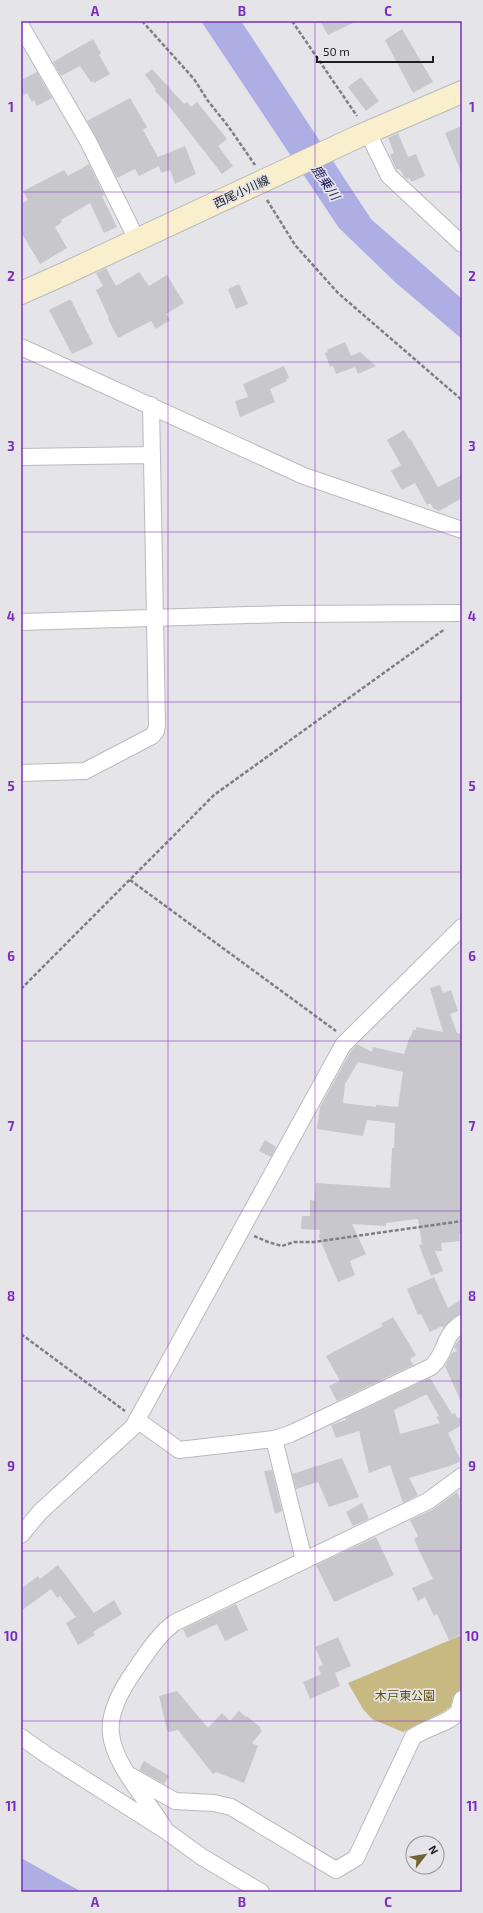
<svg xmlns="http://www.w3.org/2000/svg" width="483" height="1913" viewBox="0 0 483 1913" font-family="'Exo 2','Noto Sans JP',sans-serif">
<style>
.green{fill:#c8b881}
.water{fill:#acaee4}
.building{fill:#c7c7cc;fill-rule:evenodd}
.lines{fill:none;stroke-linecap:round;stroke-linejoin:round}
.street-casing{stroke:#b9babe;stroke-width:18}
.secondary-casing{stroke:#b9babe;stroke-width:24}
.path{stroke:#7f7f83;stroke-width:2.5;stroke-dasharray:4 2;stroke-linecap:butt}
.street{stroke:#fff;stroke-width:16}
.secondary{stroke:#f9efcc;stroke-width:22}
.grid{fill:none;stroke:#7b2cbf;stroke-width:1;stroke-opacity:0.55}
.labels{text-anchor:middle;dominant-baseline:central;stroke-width:3.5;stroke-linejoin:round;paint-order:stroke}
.street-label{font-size:12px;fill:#1e1e20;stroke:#e4e4e9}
.park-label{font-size:12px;fill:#5f4d04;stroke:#e4e4e9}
.water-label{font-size:13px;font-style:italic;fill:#27205e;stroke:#e4e4e9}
.neatline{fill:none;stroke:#7b2cbf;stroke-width:1.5}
.grid-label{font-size:13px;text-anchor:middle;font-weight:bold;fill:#7b2cbf}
</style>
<rect width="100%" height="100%" fill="#e4e4e9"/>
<!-- green -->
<path class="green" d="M462,1635V1692L453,1696L451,1706L443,1712L403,1732L372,1719L363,1709L348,1683Z"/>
<!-- water -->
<path class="water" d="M201,21H241L371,219L462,299V339L395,282L339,228Z
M21,1858L82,1892H21Z"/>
<!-- building -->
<path class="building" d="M320,21H357L328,35Z
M402,29L433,82L413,93L385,40Z
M93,39L101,53L99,55L110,74L94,83L93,81L91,82L80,66L61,76L53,62Z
M152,69L184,104L187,102L191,107L197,102L227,139L218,146L233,166L222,174L165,101L155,91L156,89L145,75Z
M37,72L52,98L37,106L34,100L32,102L27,93L21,97V80Z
M361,77L379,101L366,111L348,87Z
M130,98L147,127L143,130L158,157L185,146L196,174L175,184L170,170L161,173L159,166L139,176L135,169L117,178L87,121Z
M462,126V174L445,133Z
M398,133L408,157L416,154L425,176L411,182L410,178L407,179L404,177L400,169L397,170L390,155L394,153L388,138Z
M89,164L104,195L102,196L117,227L104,233L90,203L61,220L62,222L55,227L67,248L40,264L21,232V204L28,200L23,191L64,170L68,176Z
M106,268L116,286L139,272L149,286L167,275L184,303L166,314L170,320L156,329L151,321L118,338L108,319L109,318L96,290L103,286L96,273Z
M239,284L248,304L236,309L228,289Z
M69,300H71L93,344L72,354L49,310Z
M345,342L351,356L360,352L376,366L358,374L355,367L336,374L333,366L330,367L325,353L328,352L327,350Z
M284,366L289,378L286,379L287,381L270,389L275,402L240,417L235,401L248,397L243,384Z
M404,430L409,439L410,438L438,487L462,475V498L439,511L434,509L430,503L427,505L415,483L402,490L391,471L401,465L387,440Z
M440,985L443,993L451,990L458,1011L450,1014L457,1033L462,1034V1234H459L460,1241L441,1243L442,1251H435L443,1271L431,1276L419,1245L422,1244L418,1219L386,1223V1226L352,1224L366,1254L350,1261L355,1275L338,1282L319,1237L320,1230L301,1229L302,1216H310V1200L315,1201L316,1183L390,1188L392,1148H394L395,1123L367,1120L363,1136L317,1129L320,1107L351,1051L357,1044L372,1052L373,1047L404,1054L410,1036L411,1037L413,1030H416V1027L443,1032L430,988ZM358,1062L403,1072L398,1107L376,1105V1107L343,1103L345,1084Z
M265,1140L276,1147L271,1157L259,1151Z
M434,1277L448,1308L462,1299V1314L456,1316L443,1328L442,1326L430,1332L421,1314L418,1315L407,1289Z
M393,1317L416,1355L410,1359L413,1365L337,1401L329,1386L340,1381L326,1356L383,1326L381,1324Z
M462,1335V1404L445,1366L452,1353L457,1351L454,1347Z
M430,1378L452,1414L455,1413L457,1418L462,1417V1425L448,1433L461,1461L450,1466L409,1478L418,1495L403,1503L390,1465L369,1473L359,1431L336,1438L331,1425L346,1420L345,1418ZM425,1395H427L439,1416L436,1417L440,1423L400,1434L394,1410Z
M342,1458L359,1497L329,1507L318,1482L296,1489L292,1474Z
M272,1470L282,1511L275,1514L264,1471Z
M457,1492L462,1504V1569L460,1570L462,1574V1634L449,1640L437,1614L434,1616L425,1597L418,1601L412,1588L433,1579L416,1544L414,1539L418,1536L410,1520L432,1510Z
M362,1503L369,1519L353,1526L346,1512Z
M376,1537L394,1575L334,1602L316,1565Z
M58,1565L94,1613L114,1600L122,1614L93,1632L95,1635L78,1645L66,1623L76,1617L60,1596L57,1598L51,1589L21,1611V1589L38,1576L40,1579Z
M236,1604L248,1630L225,1641L217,1624L187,1638L183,1629Z
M338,1637L351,1666L335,1673L340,1686L310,1699L303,1682L321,1674L318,1667L323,1665L315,1647Z
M177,1691L208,1728L222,1713L230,1721L239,1711L246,1717L247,1716L261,1728L260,1729L262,1731L252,1743L258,1746L244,1783L216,1772L213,1774L178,1730L169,1732L167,1730L159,1696Z
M144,1761L169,1776L164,1784L139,1770Z"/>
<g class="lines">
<defs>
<path id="street" d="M21,26L88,141L137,240
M368,133L389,176L462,244
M21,347L304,476L462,530
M21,457L151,455
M21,622L283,614L462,613
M21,773L85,771L152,736L156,731L157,725L151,405
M137,1420L179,1450L274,1439L290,1434L431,1367C448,1352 441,1337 462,1323
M274,1439L304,1560
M21,1535L40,1512L133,1427L343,1045L462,927
M21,1737L48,1756L166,1831L202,1857L261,1892
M131,1776L175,1801L214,1803L231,1807L336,1870L356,1858L413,1737C425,1728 449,1723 456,1714C460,1711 460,1703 462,1699
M166,1831C150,1803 114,1766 111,1734C108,1712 123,1687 135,1670C147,1653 157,1636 174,1623L428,1501L462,1476"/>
<path id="secondary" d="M21,293L66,273L357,137L462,92"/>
</defs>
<!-- street casing -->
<use href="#street" class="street-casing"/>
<!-- secondary casing -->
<use href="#secondary" class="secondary-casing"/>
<!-- path -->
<path class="path" d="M142,21L194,79L208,101L228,126L255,165
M292,21L357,116
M267,200L295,245L338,293L462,400
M130,880L336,1031
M21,989L214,795L445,629
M254,1236L268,1242L282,1246L294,1242H314L462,1221
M21,1334L125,1411"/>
<!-- street -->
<use href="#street" class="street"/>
<!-- secondary -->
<use href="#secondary" class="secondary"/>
</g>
<!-- grid -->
<path class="grid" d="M168,21V1892M315,21V1892M21,192H462M21,362H462M21,532H462M21,702H462M21,872H462M21,1041H462M21,1211H462M21,1381H462M21,1551H462M21,1721H462"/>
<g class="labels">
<!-- street labels -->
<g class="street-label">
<text transform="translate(241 191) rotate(-25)">西尾小川線</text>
</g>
<!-- park labels -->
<g class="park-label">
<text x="405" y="1695">木戸東公園</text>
</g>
<!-- water labels -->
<g class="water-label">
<text transform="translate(326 182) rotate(56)">鹿乗川</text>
</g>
</g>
<!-- border -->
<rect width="483" height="1913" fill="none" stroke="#e4e4e9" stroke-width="44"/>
<!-- north arrow -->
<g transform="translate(425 1855) rotate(59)"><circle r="19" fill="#e4e4e9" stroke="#959599"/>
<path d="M0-3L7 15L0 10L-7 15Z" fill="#726331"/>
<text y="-6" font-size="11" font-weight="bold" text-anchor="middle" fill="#1e1e20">N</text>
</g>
<!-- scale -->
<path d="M317 56v6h116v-6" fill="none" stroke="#1e1e20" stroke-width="2"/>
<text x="323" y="56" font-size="12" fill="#1e1e20" stroke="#e4e4e9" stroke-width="3" paint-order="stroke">50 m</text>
<rect x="22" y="22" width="439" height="1869" class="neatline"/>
<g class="grid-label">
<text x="95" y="16">A</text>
<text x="242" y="16">B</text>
<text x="388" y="16">C</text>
<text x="11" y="112">1</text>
<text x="472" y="112">1</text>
<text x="11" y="281">2</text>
<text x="472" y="281">2</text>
<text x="11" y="451">3</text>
<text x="472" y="451">3</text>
<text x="11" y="621">4</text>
<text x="472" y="621">4</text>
<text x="11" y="791">5</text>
<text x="472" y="791">5</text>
<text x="11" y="961">6</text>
<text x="472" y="961">6</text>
<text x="11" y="1131">7</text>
<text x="472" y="1131">7</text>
<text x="11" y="1301">8</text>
<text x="472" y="1301">8</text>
<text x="11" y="1471">9</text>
<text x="472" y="1471">9</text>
<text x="11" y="1641">10</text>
<text x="472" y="1641">10</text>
<text x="11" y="1811">11</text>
<text x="472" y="1811">11</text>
<text x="95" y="1907">A</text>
<text x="242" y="1907">B</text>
<text x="388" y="1907">C</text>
</g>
</svg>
